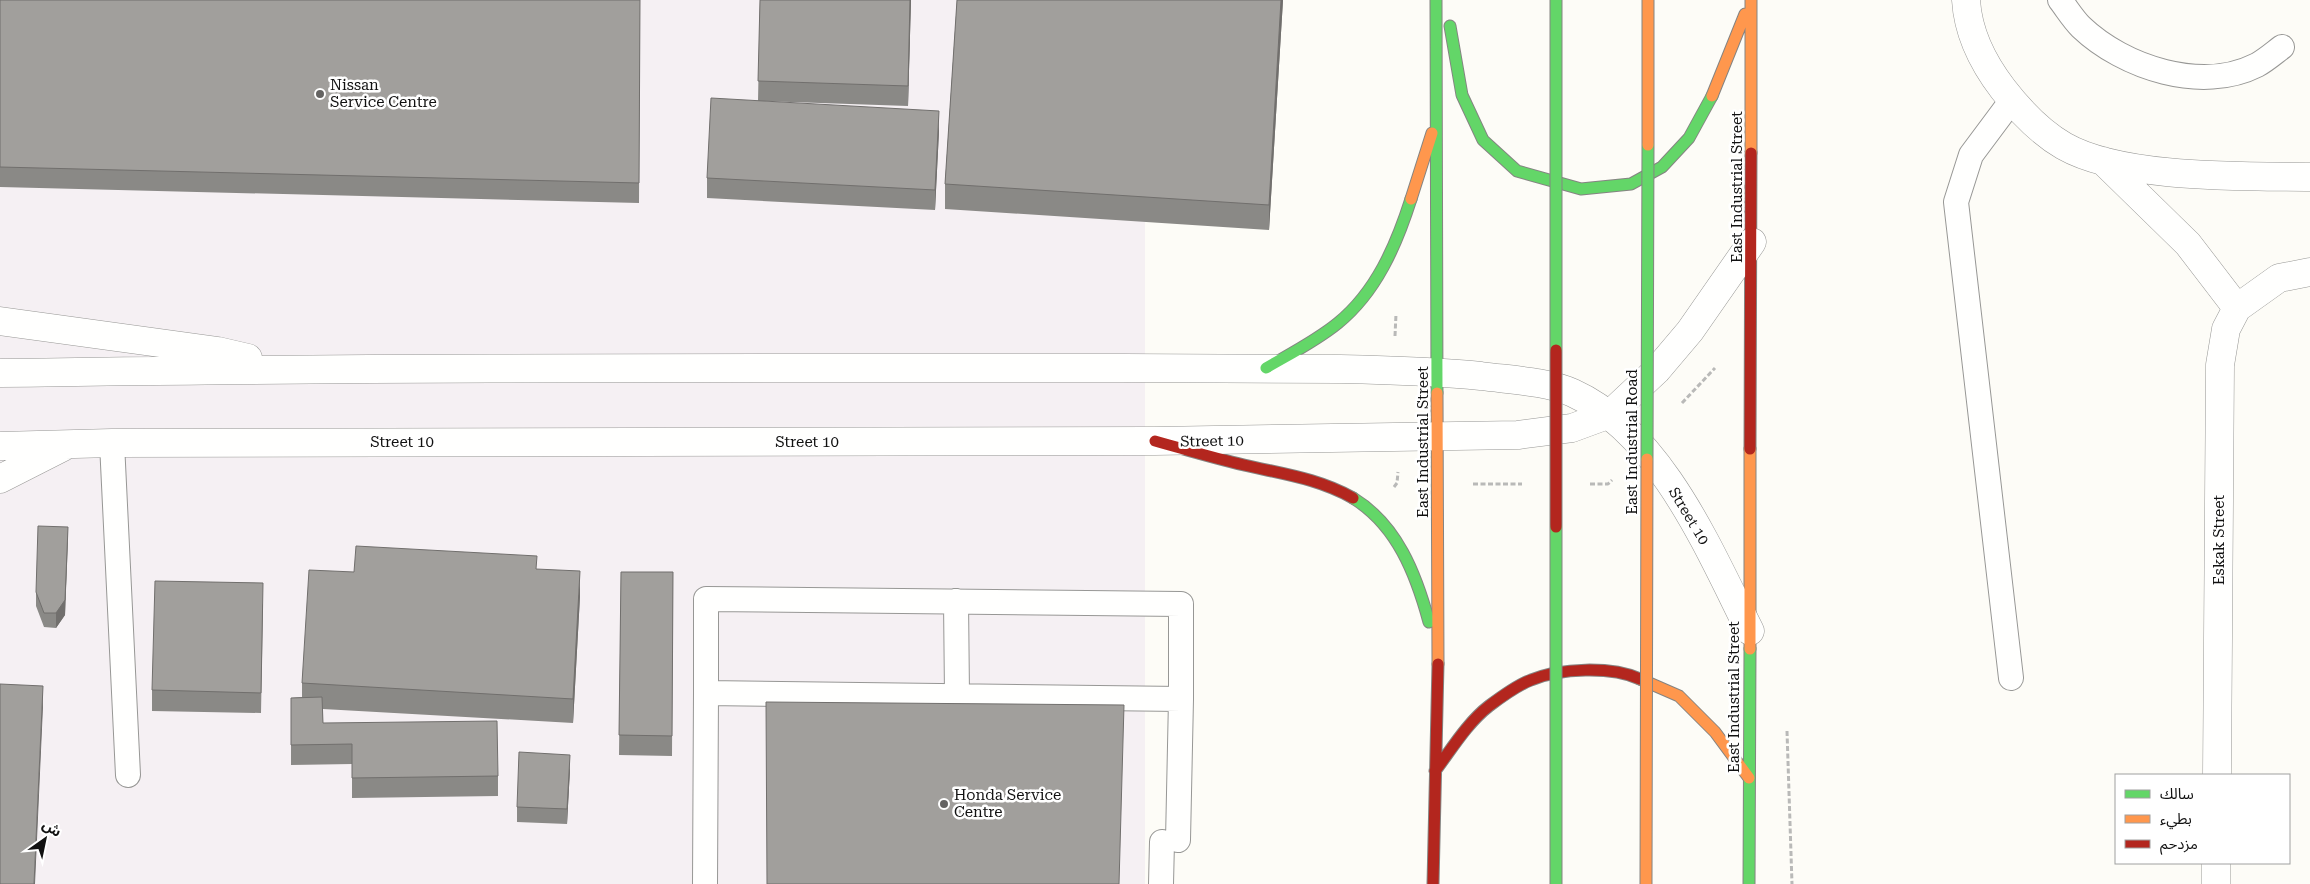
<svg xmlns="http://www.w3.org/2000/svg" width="2310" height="884" viewBox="0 0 2310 884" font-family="'Roboto Serif','Noto Sans Arabic',serif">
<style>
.industrial{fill:#f5f0f3}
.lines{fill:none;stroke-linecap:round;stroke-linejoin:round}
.lane-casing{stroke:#979795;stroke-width:26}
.street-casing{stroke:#979795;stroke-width:29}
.fast-casing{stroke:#858482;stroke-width:13}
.slow-casing{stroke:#858482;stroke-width:13}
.jam-casing{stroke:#858482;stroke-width:13}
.path{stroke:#b9b9b8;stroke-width:3;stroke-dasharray:5 2.5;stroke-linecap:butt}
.lane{stroke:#fffffe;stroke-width:24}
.street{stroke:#fffffe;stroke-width:28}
.fast{stroke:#63d668;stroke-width:11}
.slow{stroke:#ff974d;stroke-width:11}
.jam{stroke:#b3261e;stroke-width:11}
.fast-bridge-casing{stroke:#858482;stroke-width:13;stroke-linecap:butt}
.slow-bridge-casing{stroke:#858482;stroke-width:13;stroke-linecap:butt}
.jam-bridge-casing{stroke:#858482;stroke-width:13;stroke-linecap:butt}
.fast-bridge{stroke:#63d668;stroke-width:11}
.slow-bridge{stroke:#ff974d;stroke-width:11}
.jam-bridge{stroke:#b3261e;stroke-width:11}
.wall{fill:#8a8986}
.shaded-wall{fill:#716f6d}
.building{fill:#a19f9c;stroke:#716f6d}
.poi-dot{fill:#646362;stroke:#fff;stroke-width:2}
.labels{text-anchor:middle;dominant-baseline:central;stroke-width:5;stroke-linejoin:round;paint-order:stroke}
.poi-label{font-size:15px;fill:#111;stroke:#fff;text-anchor:start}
.street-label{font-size:15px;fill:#111;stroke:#fff}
</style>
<rect width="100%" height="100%" fill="#fdfcf7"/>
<!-- industrial -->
<path class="industrial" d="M0,0H1145V884H0Z"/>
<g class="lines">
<defs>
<path id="lane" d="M2060,0C2067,9 2073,19 2081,27C2124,68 2202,93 2257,65C2266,60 2274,53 2282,47
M112,443L128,775
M956,601L957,695
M2011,678L1956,202L1971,155L2012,100
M1178,840L1181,699L706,693V599L1181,604V699
M705,884L706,693
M1161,884L1162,842"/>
<path id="street" d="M1966,0C1968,34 1983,63 2003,89C2020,111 2040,132 2064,146C2122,179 2242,176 2310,177
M2103,161L2188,244L2237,308
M0,321L218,351L248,358
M0,373C374,367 748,368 1123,368C1195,368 1267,368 1340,369C1387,370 1434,371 1481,376C1510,380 1546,381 1573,393C1661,433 1709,550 1750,631
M0,446L112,443L1155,441L1518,435L1572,428L1610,414L1657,370L1690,331L1752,242
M0,479L63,447
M2217,775L2220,365L2226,329L2237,308L2279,278L2310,272
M2216,884V863"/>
<path id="fast" d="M1436,0L1437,393
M1450,26L1462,95L1483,140L1517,171L1581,189L1631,184L1662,167L1689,138L1712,96
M1266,368C1290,354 1316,341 1338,323C1376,292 1396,246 1411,199
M1353,498C1397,525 1416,574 1429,622
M1749,884L1750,649"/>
<path id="slow" d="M1712,96L1745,14
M1751,153V0
M1411,199L1432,133
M1437,393L1438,664
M1750,649V449
M1640,679L1679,696L1715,732L1749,778"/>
<path id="jam" d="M1155,441C1184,449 1214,458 1244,465C1282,474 1317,478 1353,498
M1750,449L1751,153
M1435,771C1451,750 1467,723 1489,706C1501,697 1517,685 1531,680C1560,668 1611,666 1640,679
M1433,884L1438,664"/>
</defs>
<!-- lane casing -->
<use href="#lane" class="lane-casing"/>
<!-- street casing -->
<use href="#street" class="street-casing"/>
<!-- fast casing -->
<use href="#fast" class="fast-casing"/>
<!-- slow casing -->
<use href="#slow" class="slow-casing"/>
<!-- jam casing -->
<use href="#jam" class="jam-casing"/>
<!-- path -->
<path class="path" d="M1395,336L1396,314
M1682,403L1715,368
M1473,484H1522
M1590,484H1608L1612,480
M1394,487L1397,483L1398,472
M1787,731L1792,884"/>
<!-- lane -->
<use href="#lane" class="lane"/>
<!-- street -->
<use href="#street" class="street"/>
<!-- fast -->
<use href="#fast" class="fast"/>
<!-- slow -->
<use href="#slow" class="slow"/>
<!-- jam -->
<use href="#jam" class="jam"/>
<defs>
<path id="fast-bridge" d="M1556,0V350
M1647,459L1648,145
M1556,527V884"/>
<path id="slow-bridge" d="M1648,145V0
M1646,884L1647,459"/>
<path id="jam-bridge" d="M1556,350V527"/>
</defs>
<!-- fast-bridge casing -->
<use href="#fast-bridge" class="fast-bridge-casing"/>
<!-- slow-bridge casing -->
<use href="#slow-bridge" class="slow-bridge-casing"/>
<!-- jam-bridge casing -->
<use href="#jam-bridge" class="jam-bridge-casing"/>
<!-- fast-bridge -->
<use href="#fast-bridge" class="fast-bridge"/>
<!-- slow-bridge -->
<use href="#slow-bridge" class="slow-bridge"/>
<!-- jam-bridge -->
<use href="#jam-bridge" class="jam-bridge"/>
</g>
<!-- wall -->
<path class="wall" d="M0,0H640L639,203L0,187Z
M760,0H911L908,106L762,101L939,131L935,210L707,198V178L758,101Z
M957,0H1283L1269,230L945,209V184Z
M68,541L65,615L56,628L44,627L36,606V592Z
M537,569L580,596L573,723L323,709V723L498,776V796L352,798V764L291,765V698L302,697V683L354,572Z
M621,572H673L672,756L619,755Z
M263,604L261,713L152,711V690Z
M570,769L567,824L517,822V807Z"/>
<!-- shaded-wall -->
<path class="shaded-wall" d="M910,0H911L908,106V86Z
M1281,0H1283L1269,230V205Z
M939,111V131L935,210V190Z
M68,527L65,615L56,628V613Z
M580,571V596L573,723V699Z
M43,686V706L35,884H34Z
M570,755V769L567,824V809Z"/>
<!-- building -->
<path class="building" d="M0,0H640L639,183L0,167Z
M760,0H910L908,86L758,81Z
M957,0H1281L1269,205L945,184Z
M711,98L939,111L935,190L707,178Z
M38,526L68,527L65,600L56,613H44L36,592Z
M356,546L537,556L536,569L580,571L573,699L302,683L309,570L354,572Z
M621,572H673L672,736L619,735Z
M155,581L263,583L261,693L152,690Z
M0,684L43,686L34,884H0Z
M322,697L323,723L497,721L498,776L352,778V744L291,745V698Z
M766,702L1124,705L1119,884H767Z
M519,752L570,755L567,809L517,807Z"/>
<!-- markers -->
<g class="poi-dot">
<circle cx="320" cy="94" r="5"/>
<circle cx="944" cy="804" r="5"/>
</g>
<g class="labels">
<!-- poi labels -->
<g class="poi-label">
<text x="330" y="85">Nissan<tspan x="330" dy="17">Service Centre</tspan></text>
<text x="954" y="795">Honda Service<tspan x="954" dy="17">Centre</tspan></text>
</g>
<!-- street labels -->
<g class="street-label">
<text transform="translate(1737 187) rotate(-90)">East Industrial Street</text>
<text transform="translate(1212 441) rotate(-1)">Street 10</text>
<text x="402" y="442">Street 10</text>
<text x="807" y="442">Street 10</text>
<text transform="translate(1423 442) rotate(-90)">East Industrial Street</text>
<text transform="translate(1632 442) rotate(-90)">East Industrial Road</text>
<text transform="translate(1689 516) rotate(59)">Street 10</text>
<text transform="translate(2219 540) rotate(-90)">Eskak Street</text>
<text transform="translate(1734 697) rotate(-90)">East Industrial Street</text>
</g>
</g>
<!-- legend -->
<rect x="2115" y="774" width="175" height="90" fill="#ffffff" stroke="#a0a0a0"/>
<rect x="2125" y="790" width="25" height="8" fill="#63d668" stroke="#a0a0a0"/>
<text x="2160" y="799" font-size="15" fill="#111111">سالك</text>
<rect x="2125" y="815" width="25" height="8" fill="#ff974d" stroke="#a0a0a0"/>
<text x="2160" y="824" font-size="15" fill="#111111">بطيء</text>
<rect x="2125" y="840" width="25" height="8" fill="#b3261e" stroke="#a0a0a0"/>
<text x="2160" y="849" font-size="15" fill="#111111">مزدحم</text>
<!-- north arrow -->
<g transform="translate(45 839) rotate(33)" stroke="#ffffff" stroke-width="4" paint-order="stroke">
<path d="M0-4L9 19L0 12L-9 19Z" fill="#111111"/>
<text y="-8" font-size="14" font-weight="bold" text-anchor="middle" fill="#111111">ش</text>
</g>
</svg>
